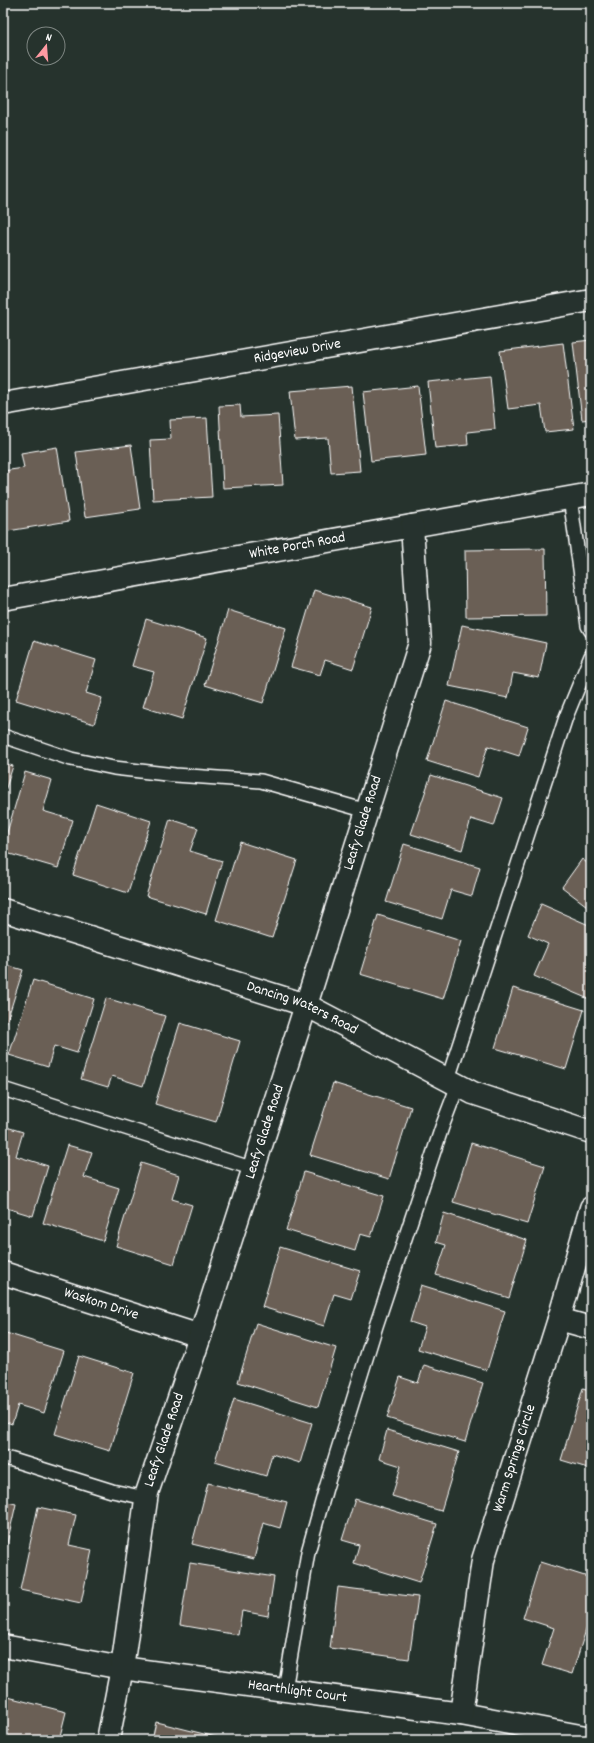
<svg xmlns="http://www.w3.org/2000/svg" width="594" height="1743" viewBox="0 0 594 1743" font-family="Dekko,sans-serif">
<style>
.building{fill:#6a5f54;stroke:#fff}
.lines{fill:none;stroke-linecap:round;stroke-linejoin:round}
.lane-casing{stroke:#fff;stroke-width:16}
.street-casing{stroke:#fff;stroke-width:25}
.secondary-casing{stroke:#fff;stroke-width:25}
.lane{stroke:#26332d;stroke-width:13}
.street{stroke:#26332d;stroke-width:22}
.secondary{stroke:#26332d;stroke-width:22}
.labels{text-anchor:middle;dominant-baseline:central;stroke-width:3;stroke-linejoin:round;paint-order:stroke}
.street-label{font-size:15px;fill:#fff;stroke:#26332d}
</style>
<rect width="100%" height="100%" fill="#26332d"/>
<filter id="ink" filterUnits="userSpaceOnUse"><feTurbulence type="fractalNoise" baseFrequency=".025" numOctaves="2"/><feDisplacementMap in="SourceGraphic" scale="8" xChannelSelector="R" yChannelSelector="G"/><feConvolveMatrix kernelMatrix="1 2 1 2 8 2 1 2 1" color-interpolation-filters="sRGB"/></filter>
<g filter="url(#ink)">
<!-- building -->
<path class="building" d="M591,340V419L582,420L573,342Z
M563,343L574,429L545,432L541,405L508,409L500,351Z
M490,376L495,429L467,432L468,445L435,448L428,382Z
M352,386L360,471L331,473L328,438L295,440L290,391Z
M418,386L426,455L371,461L363,392Z
M240,405L241,417L278,415L283,485L223,488L219,406Z
M207,418L212,497L153,500L150,440L171,439L170,420Z
M131,445L140,509L85,517L76,452Z
M57,447L69,521L8,531L3,501V471L24,468L21,453Z
M545,549L546,616L466,617L465,550Z
M314,590L372,607L353,669L325,660L320,675L291,667Z
M228,610L286,628L263,703L205,685Z
M146,619L207,638L182,719L143,707L154,672L132,666Z
M462,625L546,643L539,678L513,673L508,698L449,686Z
M34,641L96,660L86,693L102,698L94,724L16,700Z
M446,701L528,727L519,756L488,746L478,777L427,761Z
M3,763L13,766L3,797Z
M25,772L52,780L43,811L73,820L58,868L3,852V846Z
M431,775L503,798L494,826L471,819L462,850L411,834Z
M96,803L151,821L128,893L73,875Z
M170,819L198,828L190,851L222,861L206,914L146,896Z
M240,842L297,860L272,938L216,920Z
M404,844L480,867L472,896L451,890L442,919L386,902Z
M582,859L591,866V909L562,887Z
M541,904L591,926V1000L534,976L548,944L528,935Z
M378,915L461,941L443,999L360,974Z
M3,964L23,970L5,1027H3Z
M33,980L94,999L77,1053L54,1046L48,1067L9,1055Z
M513,988L584,1010L566,1069L495,1048Z
M106,998L165,1016L143,1086L112,1076L108,1087L81,1079Z
M180,1023L240,1041L216,1122L155,1104Z
M333,1083L411,1107L389,1179L310,1155Z
M3,1126L23,1132L16,1156L48,1166L33,1216L3,1207Z
M471,1143L545,1166L527,1224L453,1202Z
M67,1145L92,1152L84,1177L119,1188L103,1241L43,1223Z
M141,1163L179,1175L172,1199L192,1205L174,1264L116,1246Z
M304,1172L384,1196L371,1237L360,1234L355,1251L286,1230Z
M444,1213L527,1240L509,1298L436,1275L446,1245L436,1242Z
M280,1247L360,1271L351,1299L334,1294L324,1326L262,1307Z
M421,1285L505,1311L487,1370L418,1349L425,1327L410,1322Z
M256,1323L336,1348L318,1407L238,1382Z
M6,1333L64,1351L44,1413L18,1405L12,1424L3,1421V1341Z
M79,1356L134,1373L110,1451L55,1434Z
M424,1365L483,1383L465,1442L387,1418L400,1377L418,1383Z
M583,1388L591,1391V1469L561,1460Z
M234,1399L312,1423L300,1463L272,1454L266,1476L215,1461Z
M387,1430L459,1452L441,1511L392,1496L401,1466L379,1459Z
M208,1483L287,1502L280,1528L263,1523L254,1559L192,1544Z
M355,1499L437,1524L419,1583L354,1563L359,1545L342,1540Z
M3,1501L16,1504L3,1561Z
M38,1507L76,1515L69,1545L92,1550L81,1603L20,1590Z
M540,1562L591,1578V1614L572,1674L542,1665L554,1628L523,1618Z
M190,1563L274,1577L268,1616L242,1611L238,1635L180,1625Z
M338,1587L418,1597L409,1659L330,1648Z
M4,1696L66,1712L59,1740H3V1701Z
M156,1722L220,1738L219,1740H152Z"/>
<g class="lines">
<defs>
<path id="lane" d="M570,498L588,626L591,631
M3,736L71,759L114,768L175,775L261,781L367,811
M448,1079L566,717L591,656
M3,1089L254,1169
M3,1457L112,1491L146,1498
M285,1690L308,1552L326,1488L376,1326L442,1127L458,1085"/>
<g id="street">
<path id="s1" d="M3,599L591,494"/>
<path id="s2" d="M3,910L306,1005L473,1093L591,1132"/>
<path id="s3" d="M3,1273L200,1336"/>
<path d="M559,1319L591,1328"/>
<path id="s4" d="M3,1646L122,1668L461,1714L591,1738"/>
<path id="s5" d="M461,1714L483,1560L559,1319L591,1208"/>
<path id="s6" d="M108,1740L122,1668L147,1493L200,1336L306,1005L420,643L412,526"/>
</g>
<g id="secondary">
<path id="s7" d="M3,404L591,300"/>
</g>
</defs>
<!-- lane casing -->
<use href="#lane" class="lane-casing"/>
<!-- street casing -->
<use href="#street" class="street-casing"/>
<!-- secondary casing -->
<use href="#secondary" class="secondary-casing"/>
<!-- lane -->
<use href="#lane" class="lane"/>
<!-- street -->
<use href="#street" class="street"/>
<!-- secondary -->
<use href="#secondary" class="secondary"/>
</g>
</g>
<g class="labels">
<!-- street labels -->
<g class="street-label">
<text stroke="none"><textPath href="#s7" startOffset="299">Ridgeview Drive</textPath></text>
<text stroke="none"><textPath href="#s1" startOffset="299">White Porch Road</textPath></text>
<text stroke="none"><textPath href="#s6" startOffset="954">Leafy Glade Road</textPath></text>
<text stroke="none"><textPath href="#s2" startOffset="315">Dancing Waters Road</textPath></text>
<text stroke="none"><textPath href="#s6" startOffset="630">Leafy Glade Road</textPath></text>
<text stroke="none"><textPath href="#s3" startOffset="103">Waskom Drive</textPath></text>
<text stroke="none"><textPath href="#s6" startOffset="306">Leafy Glade Road</textPath></text>
<text stroke="none"><textPath href="#s5" startOffset="262">Warm Springs Circle</textPath></text>
<text stroke="none"><textPath href="#s4" startOffset="298">Hearthlight Court</textPath></text>
</g>
</g>
<!-- margin -->
<rect width="594" height="1743" fill="none" stroke="#26332d" stroke-width="16"/>
<rect x="8" y="8" width="578" height="1727" fill="none" stroke="#fff" stroke-width="1.5" filter="url(#ink)"/>
<!-- north arrow -->
<g transform="translate(46 46) rotate(17)"><circle r="19" fill="#26332d" stroke="#7d8581"/>
<path d="M0-3L7 15L0 10L-7 15Z" fill="#ff9aa2"/>
<text y="-6" font-size="11" font-weight="bold" text-anchor="middle" fill="#ffffff">N</text>
</g>
</svg>
